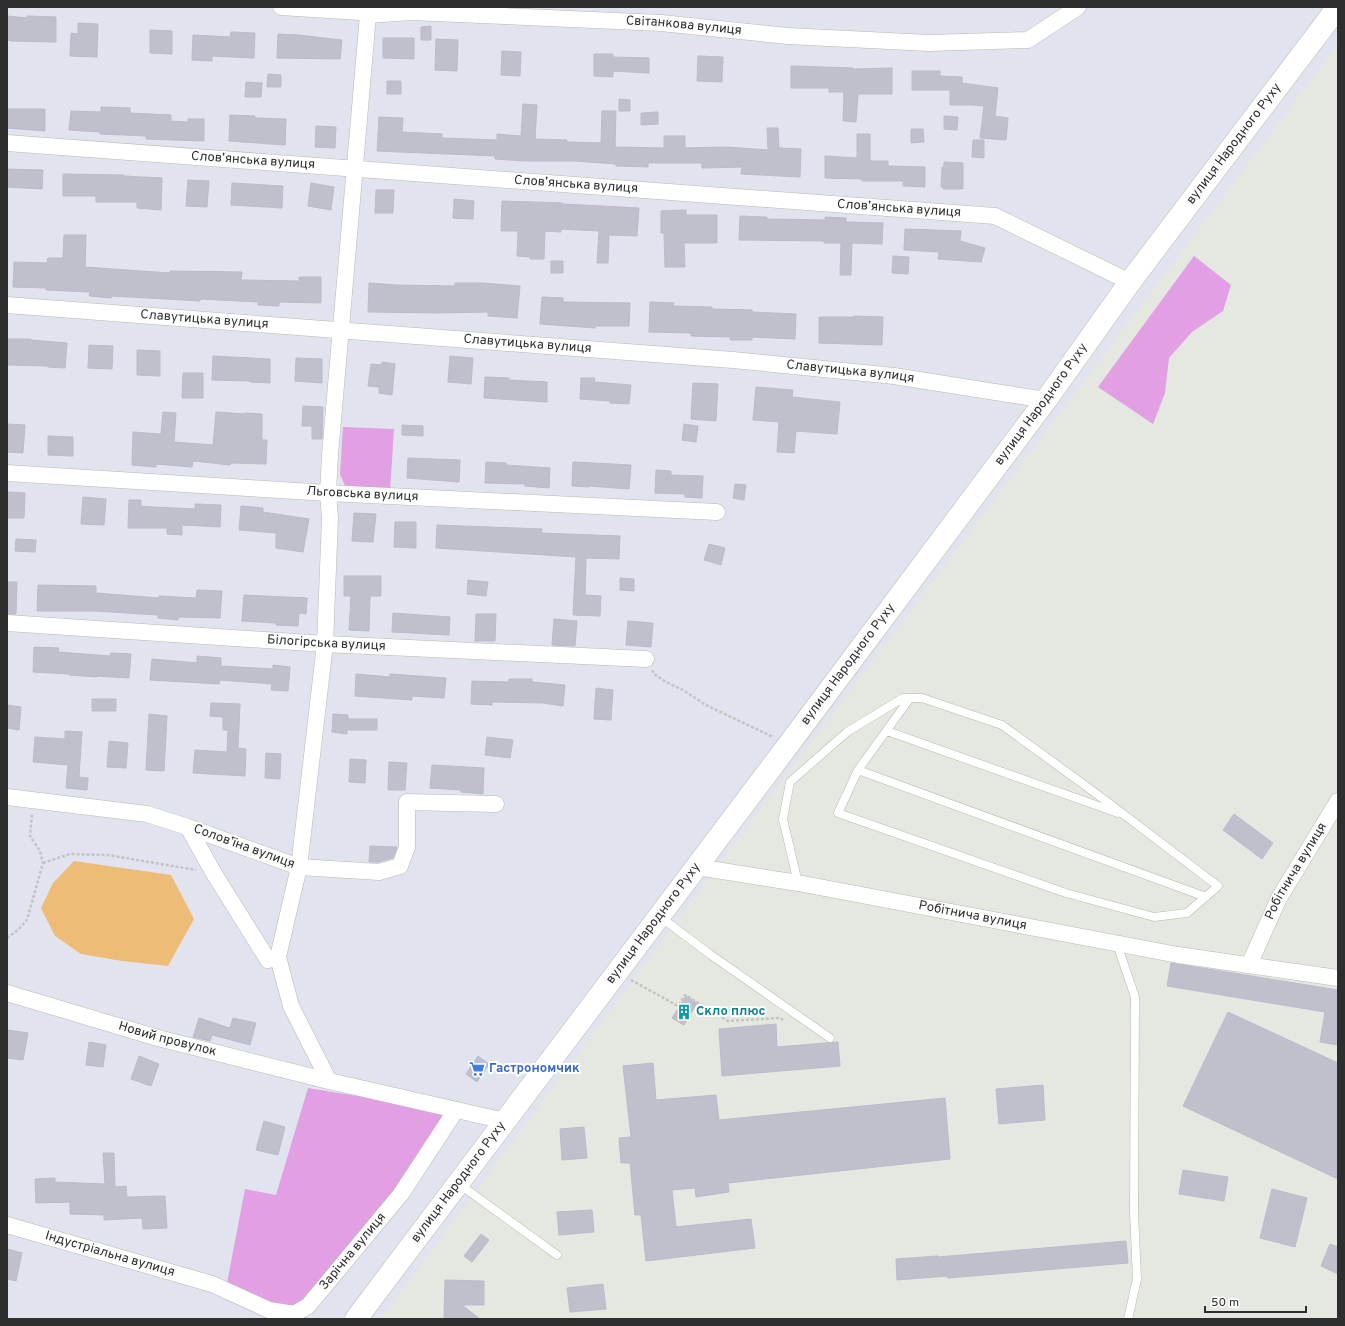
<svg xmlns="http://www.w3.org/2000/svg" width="1345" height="1326" viewBox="0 0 1345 1326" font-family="Overpass,sans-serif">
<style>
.industrial{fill:#e4e8e1}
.green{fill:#e29fe3}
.water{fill:#edbd77}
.building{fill:#bfc0cb;stroke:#babbcb}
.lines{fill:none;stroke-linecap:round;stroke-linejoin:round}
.lane-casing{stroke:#b8baae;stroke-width:9}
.street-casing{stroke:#b8baae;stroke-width:17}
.secondary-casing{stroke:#b8baae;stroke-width:23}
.path{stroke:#c4c4c4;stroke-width:2.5;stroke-dasharray:3 2;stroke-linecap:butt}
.lane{stroke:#fff;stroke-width:8}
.street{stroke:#fff;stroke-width:16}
.secondary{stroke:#fff;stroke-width:22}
.labels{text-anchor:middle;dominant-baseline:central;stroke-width:4;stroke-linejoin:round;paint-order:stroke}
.street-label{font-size:13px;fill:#2e2e2e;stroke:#fff}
.culture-label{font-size:13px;font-weight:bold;fill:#0d838f;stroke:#fff;text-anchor:start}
.shop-label{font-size:13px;font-weight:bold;fill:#366cbe;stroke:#fff;text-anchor:start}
</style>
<rect width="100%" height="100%" fill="#e1e3ef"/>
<!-- industrial -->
<path class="industrial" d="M1338,44V1319H380L740,836Z"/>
<!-- green -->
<path class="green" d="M1194,256L1231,285L1223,311L1192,332L1169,358L1165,393L1153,424L1098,387Z
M343,427L394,429L390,492L345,486L340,474Z
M308,1088L418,1106L447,1116L383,1206L307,1299L291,1308L262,1301L227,1283L245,1189L276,1195Z"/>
<!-- water -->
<path class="water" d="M74,861L171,875L194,919L168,966L122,961L81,954L55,936L41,908L53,883Z"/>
<!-- building -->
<path class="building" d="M7,16L27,18V16L56,17V42L11,41L7,40Z
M78,23L98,24L97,57L70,56L71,33L78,34Z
M431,26V40H421V27Z
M150,30L172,31V54L150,53Z
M231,32L255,33L254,58L212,56V61L192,60L193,35L230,37Z
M278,34L298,35L342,40L340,59L277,58Z
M383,38H414V59L383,58Z
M436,39L458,40L457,71L435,70Z
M502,51L521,52L520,76L501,75Z
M594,54H613V57L649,58V73L613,71V77L594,76Z
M698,56L723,57L722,82L697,81Z
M791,66L853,68V69L892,68V94H858L856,122L843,121L844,92H829V88H791Z
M912,71H940V76L962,77V83L998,88L995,116L1008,118L1006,140L980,138L984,106L971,105H950V90H912Z
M268,74L281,75V87H267Z
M387,81H401V94H387Z
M246,82L262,83L261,97H245Z
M619,99L630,100V111H619Z
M523,104L537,105L535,139L567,140V142L601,143L602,111H616L615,147L664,148V136H685V148L727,147L768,150L767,128H778L779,148L801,149L800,177L741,174L742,167L702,168V163H648V167L616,166V164L575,161H524L495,159V156L377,151L379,117L403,118L402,132L442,134V138L497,140V134L521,136Z
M101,107L130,108V113L171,115V121L188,122V119H204V141L146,139V136L100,134V132L69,130L71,111L101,112Z
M7,109H45V131L7,128Z
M658,112V124L641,125V113Z
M230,115L255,116V118L286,119L285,145L229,141Z
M944,116L958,117L957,130L944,129Z
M316,126L336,127L335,148L315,147Z
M911,129H923L924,142L911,143Z
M857,134H870V161H888V166L925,167V187L903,186V181H862V179L825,178V156L857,158Z
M973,140H984V158L972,157Z
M944,162L963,163V189H943V187H941L942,167H944Z
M7,169L43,170L42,189L7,187Z
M63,174L124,175V176L162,178L161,210L137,208V202H96V196H63Z
M188,180L209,181L207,207L186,206Z
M232,183L283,186L282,208L231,205Z
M311,183L334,187L331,210L308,206Z
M376,190H394L393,213H375Z
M454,199L474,201L473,219L453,218Z
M502,201L563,203V204L639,208L637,236L609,235L608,263H597L599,231L561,229V232L545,231L544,259H530V257L517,256L518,231H501Z
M686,210V215H717V243H684L685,267H665L664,233H661V211Z
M740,216L767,217V219L825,220V217L846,218V222L883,223L882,244L852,243L851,275H840L841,243H824V241L739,240Z
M905,229L961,231L960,241L985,248L981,262L938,259L939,252L904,250Z
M64,235H86L85,267L170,273V271L242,272L241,280L299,281V277H321V303L279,302V306L258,305V302L200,299V301L165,299L112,296L111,298L89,296L90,292L46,290V288L13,287L14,262L47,263L48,258H63Z
M893,256L909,257L908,274L892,273Z
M551,261H563V273H551Z
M369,283L396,285L455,286V283H483L520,286L517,318L488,316V312L437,313L368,312Z
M542,297L563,298V302L630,303L629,326H595V328L540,324Z
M650,302L674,303L673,306L712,307V309L752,310V312L796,314L795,339L752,337V340H730V337L691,336V333L649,332Z
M854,316L883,317L882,345L819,343V317H854Z
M8,339H31V340L67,343L65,368L48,367V366L8,365Z
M89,345L113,346L112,369L88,368Z
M137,350L160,351V376L137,375Z
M213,356L270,359V383L250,382V381L212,380Z
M450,356L473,358L471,384L448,382Z
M296,358L322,359V383L295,381Z
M382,362L395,364L392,395L379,393V387L368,386L371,364L382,365Z
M183,373H203V398H182Z
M485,377L509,378V380L547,382V402L484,398Z
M581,378H595L594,382L631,385L629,404L610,403V401L580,399Z
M693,383L718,384L716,421L691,419Z
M756,387L793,390L792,397L840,402L837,434L796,431L794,453L777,452L779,422L753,420Z
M303,406L323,407L322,439H312V426H302Z
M163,412L176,413L174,442L213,445L216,412L245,414V413L262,414V440H267L266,464L230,463V465L193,461L192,467L156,464V467L132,465L133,432L161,434Z
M7,424L25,425L23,453L7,452Z
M684,424L698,426L696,442L682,440Z
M402,425L423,426V436L402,435Z
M48,436L73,437V456L48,455Z
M408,458L460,460L459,482L407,478Z
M486,462L506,463V465L550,468L549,488L525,486V484L485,483Z
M573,462L631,465L629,489L589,486V487L572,486Z
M656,470L671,471V475L703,476L702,498L685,497V494L655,493Z
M735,484L746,485L744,500L733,498Z
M7,492L25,493L24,518H7Z
M83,497L106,499L104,525L81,524Z
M129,500H141V506L153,507L195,509V504L221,505L220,527L182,525V535L167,534V528H128Z
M241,506L263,508V512L309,519L303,552L276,548V533L239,530Z
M354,513L376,514L373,542L352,541Z
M395,522H416V548L394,547Z
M437,525L542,529L541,533L620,536L619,559L586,558L585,595L601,596L600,616L573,615L576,557L436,548Z
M16,539L36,540L35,552L15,551Z
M709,544L725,548L721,565L704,560Z
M344,576H381V596H370L369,631L349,630L351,596H344Z
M620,578L634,579V591L620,590Z
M468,580L488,582L486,596L467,594Z
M7,582H17L16,614H7Z
M38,585L96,586V593L159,598V596L196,598L197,590L222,591L220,618L178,617V620L158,618V615L96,611H37Z
M244,595L307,598L306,614L299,613L298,626L276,625V623L242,621Z
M393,613L450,617L449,635L392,632Z
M476,614H496L495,641H475Z
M554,619L577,621L575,646L552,645Z
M628,621L653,623L651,647L626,645Z
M34,647L59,648L58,652L110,656L111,653L131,654L129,678L97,676V677L69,675V674L33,672Z
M197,656L221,658V666L273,669V665L290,667L288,691L271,690L272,684L220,680L219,684L150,680L152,659L197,663Z
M356,674L390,677V674L446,678L444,698L412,696V700L355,696Z
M509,679H532V682L565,685L563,706L543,703L492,702V705L471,704L472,681L509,682Z
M596,688L613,690L611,720L594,719Z
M92,699H116V711H92Z
M211,703L240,704L238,748L246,749L245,776L193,773L195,750L227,752L228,730H223V717L210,716Z
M7,705L21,707L19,730L7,728Z
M149,714L167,716L164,771L146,770Z
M333,714L348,715V719H377V730H347V734L332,732Z
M65,731L82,732L79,777L88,778L87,790L66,788L68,765L33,762L35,737L65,739Z
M487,737L513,740L510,758L485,755Z
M109,741L128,743L126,768L107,767Z
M266,753L281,754L280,779L265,778Z
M350,759L366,760L365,783L349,782Z
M389,762L407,763L405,790H388Z
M432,765L484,768L483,794L461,792V790L430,788Z
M1234,814L1273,843L1262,859L1223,830Z
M370,846L397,847L393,858L378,862H369Z
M1171,963L1338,990V1045L1320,1042L1325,1012L1167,986Z
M686,996L697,1003L684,1025L672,1018Z
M1228,1012L1338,1063V1179L1183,1106Z
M199,1018L230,1028L233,1018L256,1023L250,1045L212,1035L210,1041L193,1037Z
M776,1024L777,1047L838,1042L840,1066L722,1076L719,1029Z
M7,1030L28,1033L23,1060L7,1058Z
M89,1042L106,1045L103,1067L86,1065Z
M139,1056L159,1064L151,1086L131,1079Z
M478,1056L489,1064L477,1082L466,1074Z
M653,1063L656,1100L716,1095L719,1120L945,1098L950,1159L728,1183L729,1192L696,1197L695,1188L672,1190L676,1227L751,1219L755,1248L646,1261L641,1215H635L630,1163H621L619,1138L631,1137L623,1066Z
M1043,1085L1045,1120L999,1124L996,1089Z
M264,1121L285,1127L278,1155L256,1150Z
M584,1127L587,1158L562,1160L560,1129Z
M103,1153H114L115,1187L126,1186L127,1197L165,1196L167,1228L143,1229L142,1218L104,1220V1215L70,1214V1202L36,1203L35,1179L55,1178V1182L105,1184Z
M1183,1170L1228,1177L1224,1201L1179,1194Z
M1272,1189L1307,1198L1295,1247L1260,1238Z
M592,1210L594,1232L559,1235L557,1212Z
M481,1234L489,1240L472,1262L464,1256Z
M1126,1241L1128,1263L948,1278L947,1276L897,1280L896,1259L938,1256V1257Z
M1330,1244L1338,1247V1274L1321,1266Z
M7,1249L22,1253L16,1281L7,1279Z
M445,1280L484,1281V1305H462L480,1319H444Z
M603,1284L606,1309L570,1312L567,1288Z"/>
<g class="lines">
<defs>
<path id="lane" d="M887,731L1118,813
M858,770L1206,897
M798,883L783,819L790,782L847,732L903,698H922L1002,725L1094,792L1218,886L1187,913L1154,917L1066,893L838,813L858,770L910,698
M659,916L711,955L830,1038
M1117,944L1135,997L1134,1212L1137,1279L1128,1319
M459,1184L557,1255"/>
<g id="street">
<path id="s1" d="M281,7L360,12L368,15L411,12L661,23L788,36L929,43L1028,40L1078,7"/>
<path d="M7,143L995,216L1130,282"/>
<path id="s2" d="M7,305L733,360L894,376L1046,400"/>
<path id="s3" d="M7,473L328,493L717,512"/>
<path id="s4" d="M7,623L325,644L646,659"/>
<path d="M7,797L147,814L188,827L299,867L379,872L400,866L407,847V802L496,804"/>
<path d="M188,827L213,872L268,960L278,957"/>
<path id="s5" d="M697,867L798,883L1178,955L1338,978"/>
<path id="s6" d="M1249,965L1279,898L1338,801"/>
<path id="s7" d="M7,993L158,1038L329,1081L505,1121"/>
<path d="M329,1081L291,1006L278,957L299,867L325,644L330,518L328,493L330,455L368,15"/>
<path id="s8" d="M7,1225L212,1284L269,1310L294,1314L308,1306L401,1194L456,1110"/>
</g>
<g id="secondary">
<path id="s9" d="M356,1319L789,744L1046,400L1130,282L1338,7"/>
</g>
</defs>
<!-- lane casing -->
<use href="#lane" class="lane-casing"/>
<!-- street casing -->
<use href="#street" class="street-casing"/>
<!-- secondary casing -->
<use href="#secondary" class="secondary-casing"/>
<!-- path -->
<path class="path" d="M652,670L654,674L666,682L683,690L706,705L773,737
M43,863L70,854L108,855L196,870
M7,938L18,930L27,920L43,863L40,851L30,836L32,814
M631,980L678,1006L685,995L728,1021L780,1018L783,1020"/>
<!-- lane -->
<use href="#lane" class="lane"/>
<!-- street -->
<use href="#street" class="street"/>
<!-- secondary -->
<use href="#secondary" class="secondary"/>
</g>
<!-- icons -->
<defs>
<symbol id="building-bare" viewBox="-9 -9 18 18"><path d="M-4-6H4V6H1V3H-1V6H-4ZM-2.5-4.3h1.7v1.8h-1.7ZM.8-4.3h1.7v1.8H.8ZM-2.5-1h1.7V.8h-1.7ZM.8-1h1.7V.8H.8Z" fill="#0f9aa8" stroke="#fff" stroke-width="2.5" paint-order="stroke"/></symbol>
<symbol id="supermarket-bare" viewBox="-9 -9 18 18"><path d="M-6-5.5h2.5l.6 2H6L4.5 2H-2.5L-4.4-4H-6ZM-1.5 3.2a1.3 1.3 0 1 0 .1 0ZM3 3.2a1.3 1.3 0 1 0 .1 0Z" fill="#3f7fe0" stroke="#fff" stroke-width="2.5" paint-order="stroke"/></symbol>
</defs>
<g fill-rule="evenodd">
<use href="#building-bare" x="673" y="1001" width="22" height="22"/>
<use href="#supermarket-bare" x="466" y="1058" width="22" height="22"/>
</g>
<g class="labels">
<!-- street labels -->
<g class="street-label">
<text stroke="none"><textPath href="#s1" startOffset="404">Світанкова вулиця</textPath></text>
<text stroke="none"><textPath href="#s9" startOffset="1467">вулиця Народного Руху</textPath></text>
<text transform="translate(253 161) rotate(4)">Словʼянська вулиця</text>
<text transform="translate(576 185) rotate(4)">Словʼянська вулиця</text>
<text transform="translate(899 209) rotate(4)">Словʼянська вулиця</text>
<text stroke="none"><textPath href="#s2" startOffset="198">Славутицька вулиця</textPath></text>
<text stroke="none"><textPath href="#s2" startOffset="522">Славутицька вулиця</textPath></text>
<text stroke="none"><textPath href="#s2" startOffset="846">Славутицька вулиця</textPath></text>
<text stroke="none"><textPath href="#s9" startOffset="1143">вулиця Народного Руху</textPath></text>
<text stroke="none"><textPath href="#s3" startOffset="356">Льговська вулиця</textPath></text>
<text stroke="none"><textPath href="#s4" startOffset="320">Білогірська вулиця</textPath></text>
<text stroke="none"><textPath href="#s9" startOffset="819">вулиця Народного Руху</textPath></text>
<text transform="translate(244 847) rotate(20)">Соловʼїна вулиця</text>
<text stroke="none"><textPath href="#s6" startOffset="105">Робітнича вулиця</textPath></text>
<text stroke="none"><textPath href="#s5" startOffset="280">Робітнича вулиця</textPath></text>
<text stroke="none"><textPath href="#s9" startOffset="495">вулиця Народного Руху</textPath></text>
<text stroke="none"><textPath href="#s7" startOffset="167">Новий провулок</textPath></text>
<text stroke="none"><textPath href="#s9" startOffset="171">вулиця Народного Руху</textPath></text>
<text stroke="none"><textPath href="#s8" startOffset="388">Зарічна вулиця</textPath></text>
<text stroke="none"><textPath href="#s8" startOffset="107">Індустріальна вулиця</textPath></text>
</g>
<!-- culture labels -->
<g class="culture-label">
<text x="696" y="1012">Скло плюс</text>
</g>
<!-- shop labels -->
<g class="shop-label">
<text x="489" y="1069">Гастрономчик</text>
</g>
</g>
<!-- border -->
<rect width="1345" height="1326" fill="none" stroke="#2e2e2e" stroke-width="16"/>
<!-- scale -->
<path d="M1205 1306v6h101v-6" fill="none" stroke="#2e2e2e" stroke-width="2"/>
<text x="1211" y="1306" font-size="12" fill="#2e2e2e" stroke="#ffffff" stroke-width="3" paint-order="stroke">50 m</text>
</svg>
